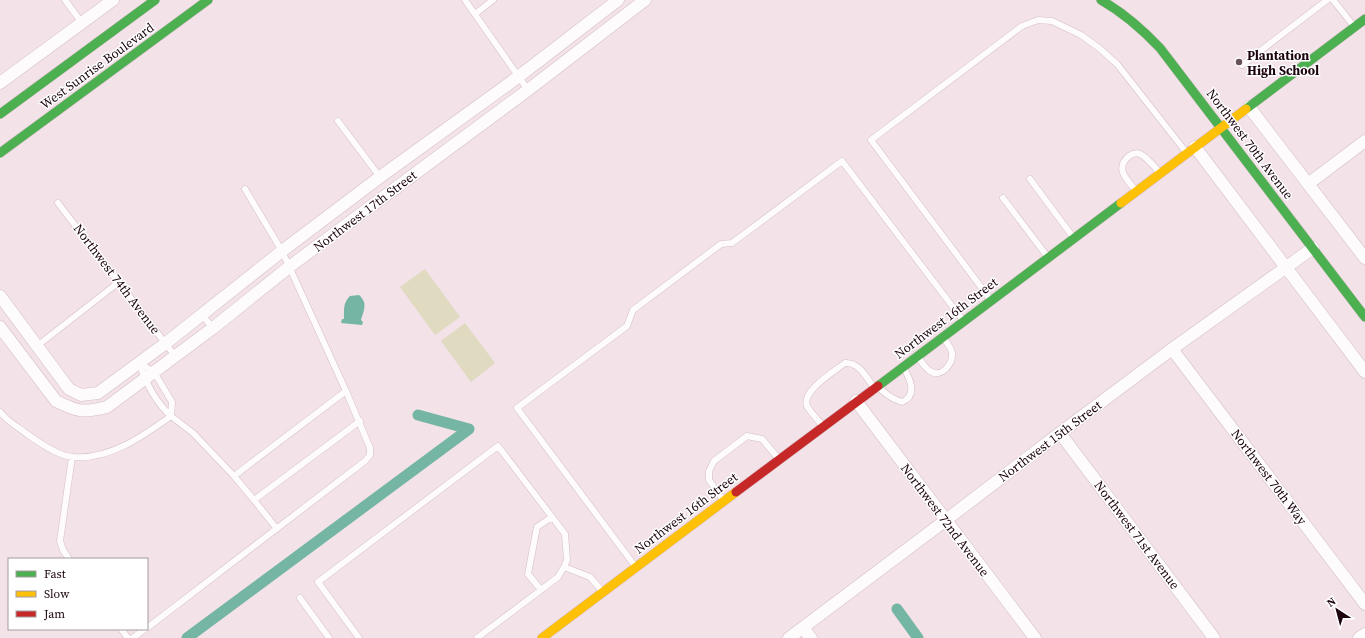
<svg xmlns="http://www.w3.org/2000/svg" width="1365" height="638" viewBox="0 0 1365 638" font-family="'Source Serif 4',serif">
<style>
.green{fill:#dfdac0}
.water{fill:#74b5a4}
.lines{fill:none;stroke-linecap:round;stroke-linejoin:round}
.canal{stroke:#74b5a4;stroke-width:11}
.lane-casing{stroke:#d5bec7;stroke-width:7}
.street-casing{stroke:#d5bec7;stroke-width:13}
.fast-casing{stroke:#d5bec7;stroke-width:10}
.slow-casing{stroke:#d5bec7;stroke-width:10}
.jam-casing{stroke:#d5bec7;stroke-width:10}
.lane{stroke:#fdfbfc;stroke-width:6}
.street{stroke:#fdfbfc;stroke-width:12}
.fast{stroke:#4caf50;stroke-width:9}
.slow{stroke:#ffc107;stroke-width:9}
.jam{stroke:#c62828;stroke-width:9}
.poi-dot{fill:#67505a;stroke:#fff;stroke-width:1.5}
.labels{text-anchor:middle;dominant-baseline:central;stroke-width:3;stroke-linejoin:round;paint-order:stroke}
.poi-label{font-size:13px;font-weight:bold;fill:#1b020e;stroke:#fff;text-anchor:start}
.street-label{font-size:13px;fill:#1b020e;stroke:#fff}
</style>
<rect width="100%" height="100%" fill="#f3e2e8"/>
<!-- green -->
<path class="green" d="M425,269L460,317L435,335L400,287Z
M465,323L495,363L471,382L441,341Z"/>
<!-- water -->
<path class="water" d="M359,295C368,303 364,310 361,320L363,322L362,325L341,323L342,319H344C344,309 343,303 350,296Z"/>
<g class="lines">
<!-- canal -->
<path class="canal" d="M897,609L918,638
M187,638L469,429L418,415"/>
<defs>
<path id="lane" d="M65,0L82,23
M465,0L528,90
M1333,0L1353,25
M475,14L493,0
M1242,65L1327,0
M338,121L380,177
M1030,179L1073,237
M245,189L282,251L346,391
M1136,191C1127,179 1114,169 1129,156C1132,154 1136,152 1140,154C1148,158 1154,166 1159,172
M1003,198L1047,256
M58,203L175,356
M990,299L871,140L1022,26L1038,20L1052,21L1081,35L1099,48L1117,64L1186,152
M202,315L213,328
M37,346L119,282
M918,357C921,361 925,368 930,371C941,379 953,364 952,353C951,347 946,342 943,337
M139,363L154,372L172,402L171,416
M139,363C146,383 155,402 171,416
M878,387C886,394 892,399 902,402C918,396 910,378 903,367
M0,412C7,421 18,427 27,434C38,442 59,456 73,457C110,460 143,436 171,416L193,433L234,476L346,391L370,448V455L365,461L147,628
M823,426C818,420 811,413 807,406C801,391 835,371 845,363C859,362 866,377 873,386
M234,476L254,500
M723,500L709,480V471L714,461L747,436L762,439L778,458
M277,529L254,500L360,421
M69,559L63,550L60,541L72,457
M635,566L517,408L627,326L633,310L721,244L732,243L842,161L962,319
M564,567L590,577L602,591
M541,590L528,574L537,527L552,517
M300,598L329,638
M121,629L128,638
M133,638L145,629
M359,638L318,582L498,446L565,534L567,560L564,567L558,577L477,638"/>
<path id="street" d="M0,83L113,0
M1249,107L1365,258
M1195,147L1365,372
M1308,184L1365,141
M0,296L69,389L81,395L98,393L166,343L282,251L380,177L518,77L618,0
M0,327L56,401C78,412 83,413 107,407L213,328L289,267L528,90L645,0
M1172,349L1365,604
M856,401L1035,638
M1060,433L1214,638
M803,628L811,638
M789,638L946,520L1060,433L1172,349L1313,248
M1359,638L1365,634"/>
<path id="fast" d="M1101,0C1124,13 1142,29 1160,48L1365,317
M1246,109L1365,19
M0,114L155,0
M0,153L208,0
M878,386L1121,203"/>
<path id="slow" d="M1121,203L1246,109
M542,638L736,492"/>
<path id="jam" d="M736,492L878,386"/>
</defs>
<!-- lane casing -->
<use href="#lane" class="lane-casing"/>
<!-- street casing -->
<use href="#street" class="street-casing"/>
<!-- fast casing -->
<use href="#fast" class="fast-casing"/>
<!-- slow casing -->
<use href="#slow" class="slow-casing"/>
<!-- jam casing -->
<use href="#jam" class="jam-casing"/>
<!-- lane -->
<use href="#lane" class="lane"/>
<!-- street -->
<use href="#street" class="street"/>
<!-- fast -->
<use href="#fast" class="fast"/>
<!-- slow -->
<use href="#slow" class="slow"/>
<!-- jam -->
<use href="#jam" class="jam"/>
</g>
<!-- markers -->
<circle class="poi-dot" cx="1239" cy="62" r="4"/>
<g class="labels">
<!-- poi labels -->
<g class="poi-label">
<text x="1247" y="55">Plantation<tspan x="1247" dy="15">High School</tspan></text>
</g>
<!-- street labels -->
<g class="street-label">
<text transform="translate(97 66) rotate(-36)">West Sunrise Boulevard</text>
<text transform="translate(1250 144) rotate(53)">Northwest 70th Avenue</text>
<text transform="translate(365 211) rotate(-37)">Northwest 17th Street</text>
<text transform="translate(117 279) rotate(53)">Northwest 74th Avenue</text>
<text transform="translate(946 318) rotate(-37)">Northwest 16th Street</text>
<text transform="translate(1050 441) rotate(-37)">Northwest 15th Street</text>
<text transform="translate(1269 477) rotate(53)">Northwest 70th Way</text>
<text transform="translate(686 513) rotate(-37)">Northwest 16th Street</text>
<text transform="translate(945 520) rotate(53)">Northwest 72nd Avenue</text>
<text transform="translate(1137 535) rotate(53)">Northwest 71st Avenue</text>
</g>
</g>
<!-- legend -->
<rect x="8" y="558" width="140" height="72" fill="#ffffff" stroke="#a49a9f"/>
<rect x="16" y="571" width="20" height="6" fill="#4caf50" stroke="#a49a9f"/>
<text x="44" y="578" font-size="12" fill="#1b020e">Fast</text>
<rect x="16" y="591" width="20" height="6" fill="#ffc107" stroke="#a49a9f"/>
<text x="44" y="598" font-size="12" fill="#1b020e">Slow</text>
<rect x="16" y="611" width="20" height="6" fill="#c62828" stroke="#a49a9f"/>
<text x="44" y="618" font-size="12" fill="#1b020e">Jam</text>
<!-- north arrow -->
<g transform="translate(1337 610) rotate(324)" stroke="#ffffff" stroke-width="3" paint-order="stroke">
<path d="M0-3L7 15L0 10L-7 15Z" fill="#1b020e"/>
<text y="-6" font-size="11" font-weight="bold" text-anchor="middle" fill="#1b020e">N</text>
</g>
</svg>
